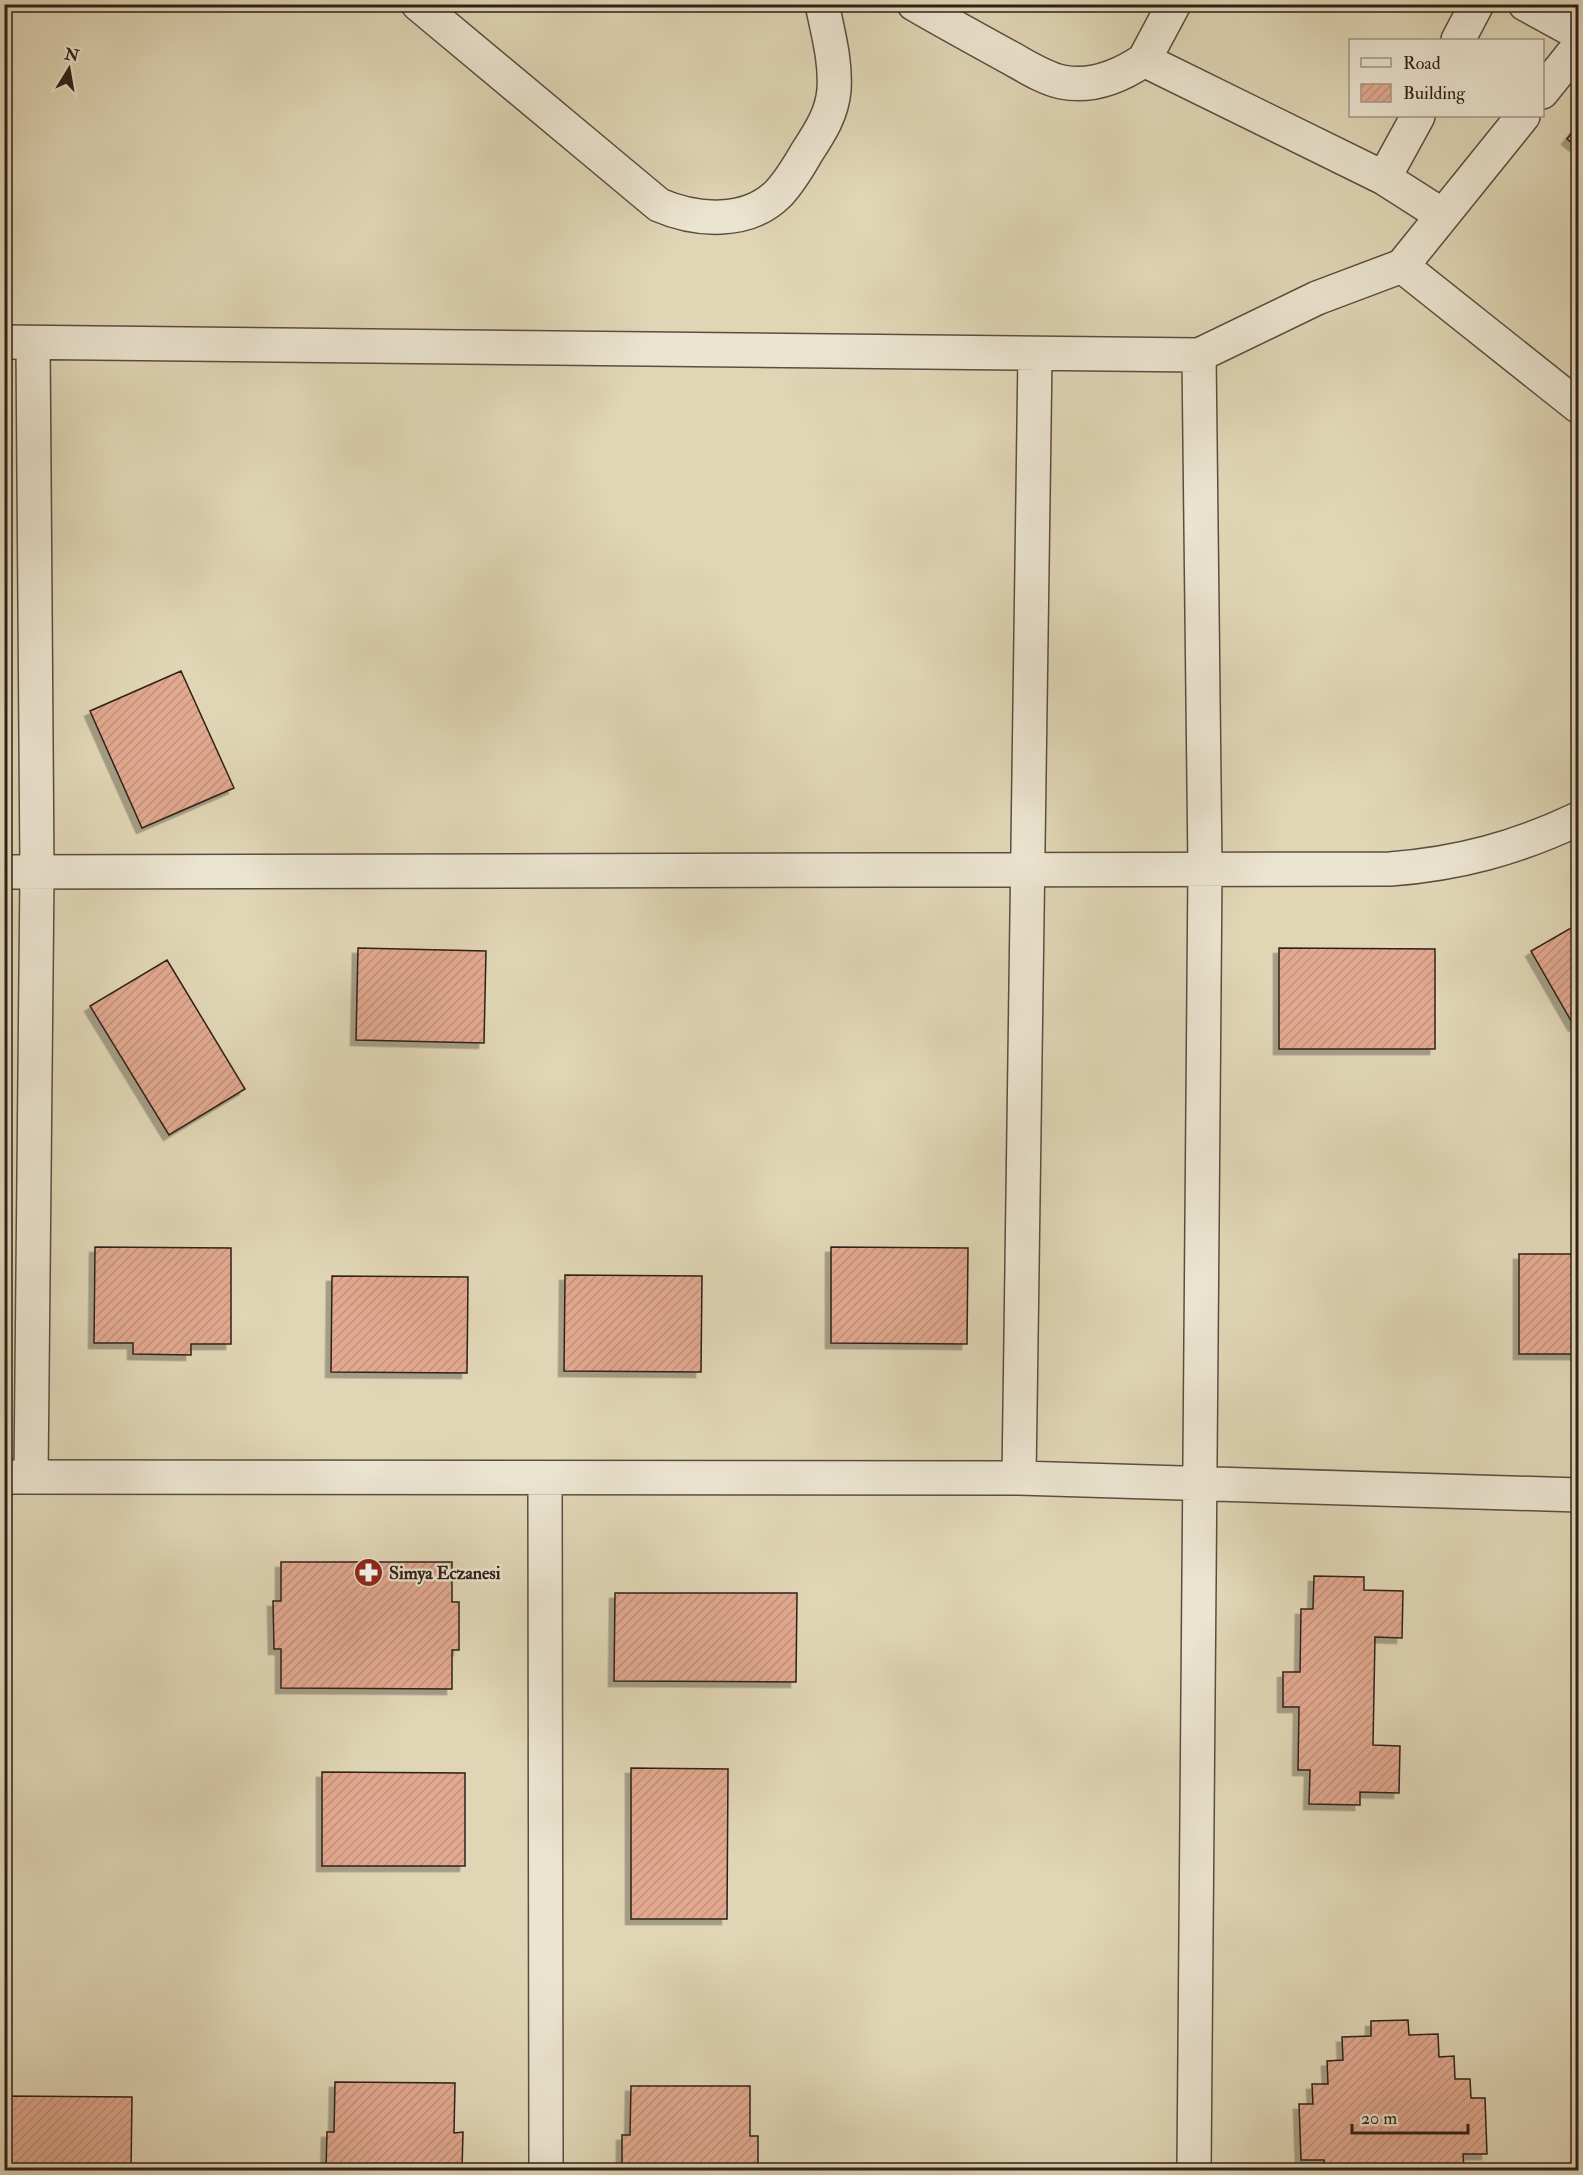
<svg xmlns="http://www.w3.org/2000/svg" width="1583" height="2175" viewBox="0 0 1583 2175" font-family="'IM FELL Double Pica',serif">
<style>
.building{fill:url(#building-hatch);stroke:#2f2018;stroke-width:1.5;filter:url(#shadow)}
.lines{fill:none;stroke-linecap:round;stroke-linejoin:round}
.minor-casing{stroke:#5b4e40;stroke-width:36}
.minor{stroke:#ebe4d0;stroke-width:33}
.labels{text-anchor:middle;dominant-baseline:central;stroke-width:4.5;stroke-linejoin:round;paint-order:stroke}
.poi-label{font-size:18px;font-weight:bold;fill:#2f2018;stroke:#ebe4d0;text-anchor:start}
</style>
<defs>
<pattern id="building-hatch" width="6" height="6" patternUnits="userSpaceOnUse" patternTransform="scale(1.5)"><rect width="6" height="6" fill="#e2a990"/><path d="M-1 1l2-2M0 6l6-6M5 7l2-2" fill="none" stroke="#c2917b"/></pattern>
<filter id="shadow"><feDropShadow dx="-5.5" dy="5.5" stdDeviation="0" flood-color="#0004"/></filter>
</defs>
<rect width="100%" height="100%" fill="#e0d6b6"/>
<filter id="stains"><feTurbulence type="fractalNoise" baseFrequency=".00333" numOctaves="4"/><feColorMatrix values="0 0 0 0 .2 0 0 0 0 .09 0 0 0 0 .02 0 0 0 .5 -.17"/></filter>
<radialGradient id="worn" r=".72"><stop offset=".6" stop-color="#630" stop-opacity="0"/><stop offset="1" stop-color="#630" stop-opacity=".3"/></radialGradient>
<!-- building -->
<path class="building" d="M1578,125V148L1567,139Z
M181,671L234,788L142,828L90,711Z
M1578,924V1024L1574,1026L1531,951Z
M358,948L486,951L484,1043L356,1040Z
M1279,948L1435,949V1049H1279Z
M167,960L245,1089L169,1135L90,1006Z
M95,1247L231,1248V1344H191V1355L133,1354V1343H94Z
M831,1247L968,1248L967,1344L831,1343Z
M1519,1254H1578V1354H1519Z
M565,1275L702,1276L701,1372L564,1371Z
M332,1276L468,1277L467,1373L331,1372Z
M281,1562H452V1602H459V1650H452V1689L281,1688V1649H274L273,1601H281Z
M1314,1576L1364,1577V1590L1403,1591L1402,1638L1375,1637L1373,1745L1400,1746L1399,1793L1360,1792V1805L1309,1804L1310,1770H1298L1299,1707H1283V1672H1300L1301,1609H1313Z
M615,1593H797L796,1682L614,1681Z
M631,1768L728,1769L727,1919H631Z
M322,1772L465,1773V1866H322Z
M1408,2020L1409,2035L1438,2034L1439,2057L1454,2056L1455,2079H1470L1471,2098H1485L1487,2154H1463L1464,2170H1417V2168L1325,2170L1324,2160H1301L1299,2104H1313L1312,2084H1328L1327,2061L1343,2060L1342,2037L1371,2036V2021Z
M335,2082L455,2083L454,2133L463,2132L462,2170H326L327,2132H334Z
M631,2086H750V2136H758V2170H622V2135H630Z
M4,2096L132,2097L131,2170H4Z"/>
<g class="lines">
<defs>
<path id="minor" d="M418,4L659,205C696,221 748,225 779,193C790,181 799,166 807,152C820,132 832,114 834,90C836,61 828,33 822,4
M914,4C945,22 976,39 1007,56C1024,65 1043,78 1062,82C1092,88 1119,77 1144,60L1384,178L1442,215
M1525,4L1578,33
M1458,40L1477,4
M1144,60L1174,4
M1542,92L1578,47
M1384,178L1418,116
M1402,266L1578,406
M4,342L1199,355L1317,298L1402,266L1523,116
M4,872L1390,869C1458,864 1517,848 1578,819
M4,1477L1019,1478L1578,1495
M31,1477L37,872L33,343
M545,1478L546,2170
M1019,1478L1035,355
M1194,2170L1205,869L1199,355"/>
</defs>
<!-- minor casing -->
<use href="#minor" class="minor-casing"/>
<!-- minor -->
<use href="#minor" class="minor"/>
</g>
<!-- icons -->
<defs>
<symbol id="pharmacy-disc" viewBox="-11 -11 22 22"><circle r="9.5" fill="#8f2418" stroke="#ebe4d0"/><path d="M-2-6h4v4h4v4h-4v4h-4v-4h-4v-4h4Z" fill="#fff"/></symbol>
</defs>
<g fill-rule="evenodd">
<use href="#pharmacy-disc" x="352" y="1556" width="33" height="33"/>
</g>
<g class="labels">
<!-- poi labels -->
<g class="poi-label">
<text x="389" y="1573">Simya Eczanesi</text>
</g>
</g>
<!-- margin -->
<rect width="1583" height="2175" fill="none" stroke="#e0d6b6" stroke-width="24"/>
<rect x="6" y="6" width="1571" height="2163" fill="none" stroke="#2f2018" stroke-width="3"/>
<rect x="12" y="12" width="1559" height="2151" fill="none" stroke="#2f2018" stroke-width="1.5"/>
<!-- legend -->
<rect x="1349" y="39" width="195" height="78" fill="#ebe4d0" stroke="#a09686" stroke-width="1.5"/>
<rect x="1361" y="58" width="30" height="9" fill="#ebe4d0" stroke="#a09686" stroke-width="1.5"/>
<text x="1403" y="69" font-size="18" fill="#2f2018">Road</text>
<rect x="1361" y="84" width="30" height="18" fill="url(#building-hatch)" stroke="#a09686" stroke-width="1.5"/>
<text x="1403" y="99" font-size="18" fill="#2f2018">Building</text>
<!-- north arrow -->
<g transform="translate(69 69) rotate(11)" stroke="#ebe4d0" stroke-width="4.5" paint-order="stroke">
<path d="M0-4.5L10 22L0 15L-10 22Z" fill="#2f2018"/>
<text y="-9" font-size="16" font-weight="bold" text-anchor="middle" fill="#2f2018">N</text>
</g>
<!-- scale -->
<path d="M1352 2124v9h116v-9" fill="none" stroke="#2f2018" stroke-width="3"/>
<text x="1361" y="2124" font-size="18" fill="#2f2018" stroke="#ebe4d0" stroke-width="4.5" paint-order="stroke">20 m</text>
<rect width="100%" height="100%" filter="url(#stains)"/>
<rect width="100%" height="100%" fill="url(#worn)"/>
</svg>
